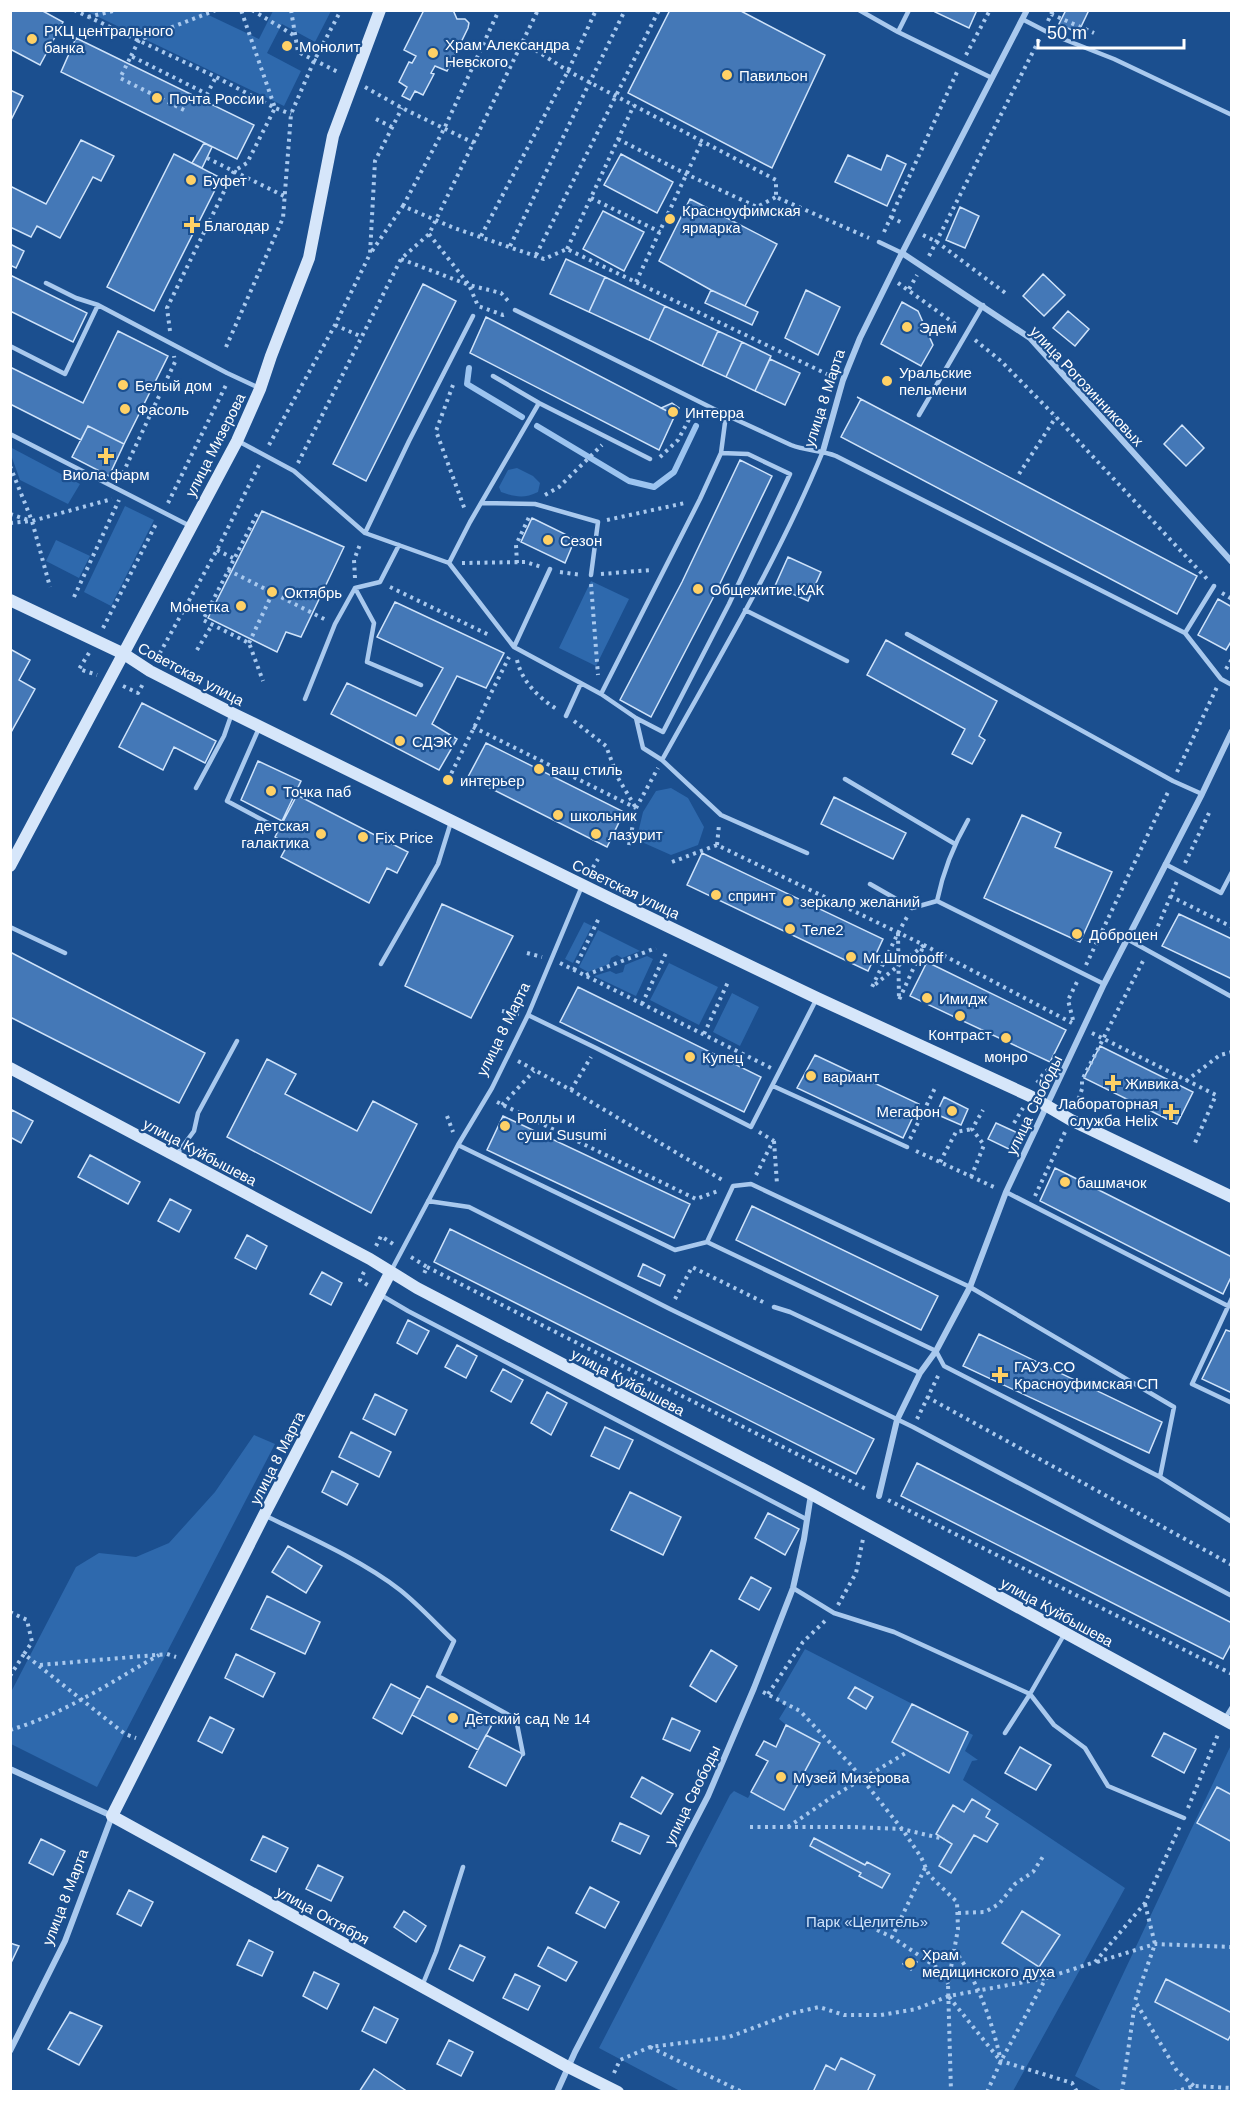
<svg xmlns="http://www.w3.org/2000/svg" width="1242" height="2102" viewBox="0 0 1242 2102" font-family="Helvetica,sans-serif">
<style>
.green{fill:#2e69ad}
.lines{fill:none;stroke-linecap:round;stroke-linejoin:round}
.stream{stroke:#9cc4f0;stroke-width:6}
.building{fill:#4478b7;stroke:#cfe3fa;stroke-width:1.5}
.path{stroke:#a9c9ee;stroke-width:4;stroke-dasharray:3 4.5;stroke-linecap:butt}
.lane{stroke:#a9c9ee;stroke-width:4.5}
.street{stroke:#a9c9ee;stroke-width:6}
.secondary{stroke:#d6e6fa;stroke-width:12}
.poi-dot{fill:#ffd166;stroke:#1b4f8f;stroke-width:2}
.labels{text-anchor:middle;dominant-baseline:central;stroke-width:4.5;stroke-linejoin:round;paint-order:stroke}
.poi-label{font-size:15px;fill:#fff;stroke:#1b4f8f;text-anchor:start}
.street-label{font-size:15px;fill:#fff;stroke:#1b4f8f}
.park-label{font-size:15px;fill:#cfe3fa;stroke:#1b4f8f}
</style>
<rect width="100%" height="100%" fill="#1b4f8f"/>
<!-- green -->
<path class="green" d="M86,11H200L259,39L273,11H331L315,42L282,24L267,53L301,71L284,106Z
M10,447L80,484L68,504L20,480L11,455Z
M517,468L533,476L540,483L538,492C524,499 515,497 501,492L499,487L508,470Z
M125,506L154,520L111,606L84,592Z
M56,540L90,556L79,578L46,561Z
M591,581L629,599L596,666L559,648Z
M671,788L688,798L704,827L698,845L671,855L644,843L638,833L643,812L656,791Z
M584,922L592,926L573,963L565,959Z
M598,930L640,951L622,958L617,955L611,958L609,964L588,972L579,967Z
M647,956L653,959L636,996L594,976L610,971L616,974L623,972L625,965Z
M669,963L718,987L699,1025L650,1000Z
M732,993L759,1007L740,1046L713,1032Z
M254,1435L275,1444L97,1787L11,1744V1692L76,1567L99,1553L136,1557L169,1543L215,1492Z
M805,1649L973,1735L965,1751L978,1760L972,1761L963,1780L1125,1888L1013,2091H680L599,2048L730,1795L734,1791L748,1798L768,1761L756,1755L764,1741L776,1747L786,1725L779,1719L787,1706L776,1699Z
M1231,1745V2091H1102L1075,2076Z"/>
<g class="lines">
<!-- stream -->
<path class="stream" d="M469,368L467,384L522,417
M537,426L629,481L654,487L674,472L696,426"/>
</g>
<!-- building -->
<path class="building" d="M10,10H41L63,22L40,65L10,49Z
M424,10H453L457,19H465L469,23L468,28L447,71L435,66L431,73L434,74L423,95L415,91L410,100L402,96L407,87L399,82L409,62L412,63L416,56L404,50Z
M670,10H739L825,55L772,168L628,93Z
M936,10H977L969,28L935,12Z
M1066,10H1089L1078,33L1059,24Z
M76,38L254,125L237,159L61,72Z
M10,90L23,96L10,122Z
M81,140L114,156L101,181L93,177L60,238L37,226L31,237L10,227V186L46,204Z
M204,143L212,147L202,168L192,163Z
M174,154L221,178L154,311L107,287Z
M621,154L673,182L657,213L604,185Z
M848,155L881,170L887,155L906,164L887,206L835,182Z
M690,199L777,244L745,306L711,290L659,261Z
M960,207L979,216L965,248L946,240Z
M603,211L644,232L624,271L583,249Z
M10,244L24,251L16,268L10,265Z
M566,259L605,277L589,312L550,294Z
M1043,274L1065,295L1044,316L1023,296Z
M10,275L87,313L73,342L10,311Z
M605,277L665,306L649,340L589,312Z
M423,284L456,301L366,481L333,464Z
M711,290L758,312L752,325L705,303Z
M806,290L840,307L818,355L785,338Z
M902,302L918,311L933,345L921,366L881,344Z
M665,306L718,331L702,366L649,340Z
M1068,311L1089,329L1075,346L1053,328Z
M486,317L675,415L659,450L470,353Z
M118,331L168,356L124,444L88,426L81,440L10,404V367L83,403Z
M718,331L742,342L726,377L702,366Z
M742,342L771,356L755,391L726,377Z
M770,359L800,373L785,405L755,391Z
M857,397L1197,576L1177,614L841,437L861,399Z
M672,403L679,408L675,415L661,408Z
M1182,425L1204,448L1186,466L1164,444Z
M88,426L124,444L109,476L72,457Z
M740,460L772,476L714,596L651,717L620,700L682,582Z
M262,511L344,547L301,637L286,632L277,652L208,618Z
M532,518L575,539L565,563L521,542Z
M788,557L821,572L808,601L775,586Z
M1218,599L1232,607V640L1226,650L1198,635Z
M395,602L504,653L486,688L457,676L432,724L457,739L439,770L331,714L347,683L416,716L443,668L377,637Z
M886,640L997,701L979,736L985,740L972,764L952,754L965,729L867,675Z
M10,649L30,660L19,680L35,689L10,734Z
M142,703L216,741L205,763L174,747L163,770L119,747Z
M486,743L624,812L607,847L468,777Z
M258,761L301,781L282,821L241,800Z
M297,795L408,852L397,873L387,868L369,903L281,857L288,844L275,837Z
M834,797L906,833L893,859L821,824Z
M1022,815L1061,833L1055,847L1112,872L1080,942L984,898Z
M702,853L883,939L868,971L687,885Z
M442,904L513,936L471,1018L405,986Z
M1179,914L1232,939V979L1162,946Z
M10,952L205,1053L179,1103L10,1017Z
M927,962L1066,1030L1050,1062L910,996Z
M578,987L761,1077L744,1112L560,1022Z
M1100,1046L1193,1092L1177,1124L1084,1078Z
M815,1055L919,1104L903,1138L797,1088Z
M267,1059L296,1074L285,1094L357,1131L373,1101L417,1124L371,1213L227,1137Z
M944,1097L968,1109L961,1125L936,1114Z
M12,1110L33,1121L21,1143L10,1137V1113Z
M503,1116L690,1204L674,1238L487,1150Z
M996,1123L1020,1134L1013,1151L988,1139Z
M90,1155L140,1182L128,1204L78,1177Z
M1055,1168L1232,1257V1275L1223,1294L1040,1201Z
M170,1199L191,1210L179,1232L158,1221Z
M752,1206L938,1296L921,1330L736,1240Z
M450,1229L874,1439L856,1474L434,1262Z
M247,1235L267,1246L256,1269L235,1258Z
M643,1264L665,1275L660,1286L638,1276Z
M322,1272L342,1283L331,1305L310,1294Z
M408,1320L429,1331L417,1354L397,1343Z
M1226,1330L1232,1332V1393L1202,1379Z
M979,1334L1162,1422L1149,1453L963,1366Z
M457,1345L477,1356L466,1378L445,1367Z
M503,1369L523,1380L511,1402L491,1391Z
M547,1392L567,1403L551,1435L531,1423Z
M375,1394L407,1410L395,1435L363,1419Z
M605,1427L633,1440L619,1469L591,1456Z
M351,1432L391,1452L379,1477L339,1457Z
M917,1463L1232,1623V1642L1223,1659L901,1496Z
M332,1471L358,1484L347,1505L322,1492Z
M630,1492L681,1517L663,1555L611,1530Z
M768,1513L799,1529L785,1555L755,1538Z
M288,1546L322,1566L306,1593L272,1572Z
M751,1577L771,1588L759,1610L739,1599Z
M267,1596L320,1622L305,1654L251,1629Z
M711,1650L737,1666L716,1702L690,1686Z
M236,1654L275,1673L263,1697L225,1678Z
M391,1684L420,1699L402,1734L373,1718Z
M427,1686L494,1721L478,1750L412,1715Z
M855,1687L873,1697L866,1709L848,1698Z
M912,1704L968,1732L949,1773L892,1742Z
M210,1717L234,1729L222,1753L198,1741Z
M672,1718L700,1731L690,1751L663,1739Z
M786,1725L820,1743L784,1810L751,1792L768,1761L756,1755L764,1741L776,1747Z
M1164,1733L1196,1749L1184,1773L1152,1756Z
M486,1735L523,1754L506,1786L469,1767Z
M1020,1747L1051,1765L1036,1790L1005,1773Z
M642,1777L673,1794L661,1814L631,1797Z
M1217,1787L1232,1795V1842L1197,1823Z
M972,1799L990,1810L986,1817L998,1824L987,1842L974,1835L951,1873L939,1866L952,1844L936,1834L953,1805L964,1812Z
M620,1823L649,1836L640,1854L612,1841Z
M263,1836L288,1848L276,1872L251,1860Z
M814,1838L865,1865L867,1862L890,1874L882,1888L859,1876L861,1873L810,1846Z
M41,1839L65,1851L53,1875L29,1863Z
M318,1865L343,1877L331,1901L306,1889Z
M590,1887L619,1902L605,1928L576,1913Z
M129,1890L153,1902L141,1926L117,1914Z
M404,1911L426,1926L416,1942L394,1927Z
M1022,1911L1060,1935L1039,1967L1002,1943Z
M249,1940L273,1952L262,1976L237,1965Z
M10,1943L19,1946L10,1965Z
M460,1945L485,1957L473,1981L449,1969Z
M548,1947L577,1962L566,1981L538,1966Z
M909,1957L917,1962L911,1970L903,1964Z
M314,1972L339,1984L327,2009L303,1996Z
M515,1974L540,1986L528,2010L503,1998Z
M1166,1979L1232,2013V2033L1228,2040L1155,2002Z
M374,2007L398,2019L386,2043L362,2031Z
M70,2012L102,2026L79,2065L48,2049Z
M449,2040L473,2052L461,2076L437,2064Z
M841,2058L875,2075L867,2092H813L826,2065L835,2070Z
M374,2069L408,2092H359Z"/>
<g class="lines">
<!-- path -->
<path class="path" d="M74,10L216,77L275,108L291,114
M252,10L295,36
M291,10L298,52L340,73
M1051,14L1094,33
M88,17L117,10
M1048,21L1053,10
M523,42L568,71L776,180V197L869,238
M966,55L990,10
M131,56L139,40L216,10
M365,87L402,108L474,143
M184,110L120,78L131,56L207,94L216,77
M376,119L392,127
M618,139L686,174L757,207L776,197
M207,158L286,197
M591,198L660,232
M403,206L444,129L499,10
M891,217L904,224
M884,232L957,72
M429,234L469,285L501,293L509,302
M923,235L937,242L1008,295
M481,236L568,71L596,10
M510,246L625,10
M567,249L634,105
M372,251L403,206L454,228L544,259L567,249L833,377
M536,255L659,10
M929,256L1040,38
M401,259L469,285L478,306L503,315L506,314
M636,282L702,141
M898,283L958,326
M909,289L917,275
M335,325L360,336
M170,331L167,308L234,171L247,163L275,108L241,10
M975,340L1001,361L1056,417L1208,580
M226,347L283,218L291,114L314,61L341,10
M453,385L436,431L465,510
M269,445L335,325L370,254L375,161L402,108
M660,457L678,440L694,410
M298,463L401,259L429,234L538,10
M10,466L32,521L50,587
M1019,474L1056,417
M122,481L123,473L175,362L174,356
M545,495L559,487L602,445
M168,503L227,383
M10,514L28,520
M257,514L203,620L249,643L263,681
M607,520L685,503
M10,523L32,521L112,499
M217,550L233,558
M462,563L526,562L541,567
M517,563L516,545L530,515
M228,570L326,620
M560,572L582,575
M601,574L651,570
M355,578L354,560L361,542
M591,584L598,675
M390,587L489,635
M1222,593L1232,599
M74,597L119,500
M103,628L157,522
M249,643L273,592
M197,650L212,625
M89,653L79,669L97,675
M156,660L217,550L259,465
M517,660C522,682 539,698 558,710
M1226,669L1232,659
M123,686L138,693L144,682
M574,721L606,746L618,778L636,808
M473,727L636,808
M1177,772L1217,687
M448,780L509,657
M629,845L636,808L658,768
M717,845L719,825
M672,862L717,845L924,945L1072,1023
M1185,863L1209,813
M589,874L598,859
M1170,896L1232,927
M898,933L907,917
M1152,940L1177,881
M527,953L542,957
M560,963L771,1068
M1086,965L1169,790
M898,966L924,945L899,1000L898,933L872,987L898,966
M574,970L599,918
M586,975L656,948
M642,1004L666,953
M502,1011L519,1014
M1073,1020L1068,1000L1077,982
M1092,1033L1216,1095L1194,1145
M704,1034L728,982
M518,1061L571,1090L724,1181
M1186,1081L1220,1055L1232,1052
M1037,1083L1044,1073L1049,1069
M571,1090L591,1057
M497,1102L696,1199L718,1191
M502,1105L534,1071
M1076,1106L1082,1089V1080L1143,961
M447,1116L453,1132
M1014,1123L1023,1108
M759,1132L774,1141
M910,1139L935,1088
M774,1141L777,1184
M916,1151L996,1188
M940,1162L956,1132L972,1129
M756,1175L773,1141
M971,1177L984,1145L972,1129L983,1110
M1035,1196L1065,1132
M376,1246L381,1236L393,1244
M411,1257L427,1267L423,1276
M427,1267L868,1490
M364,1272L360,1280L369,1286
M675,1299L692,1267L765,1303
M927,1397L1232,1565
M917,1419L939,1374
M888,1500L1232,1674
M838,1605L856,1573L863,1539
M10,1612L27,1620L32,1642L24,1654L125,1734L136,1738
M40,1665L167,1654L176,1657
M10,1676L24,1654
M763,1692L800,1711L851,1765L902,1829L921,1857L929,1875L957,1902L958,1929L948,1984L951,2092
M768,1694L803,1642L826,1620
M10,1730C64,1714 111,1682 159,1655
M1188,1808L1219,1732
M750,1827H852L902,1829L944,1839
M788,1827L832,1797L909,1751
M925,1868L892,1937L942,1971L948,1984
M1145,1904L1155,1944L1135,2001L1177,2071L1194,2086L1193,2092
M958,1913L985,1912L999,1904L1015,1884L1033,1872L1044,1855
M877,1930L892,1937
M954,1950C979,1982 992,2022 1001,2061L1072,2083L1077,2092
M1097,1962L1155,1944L1232,1947
M949,1997L999,2059
M650,2047L742,2092
M614,2073L620,2060L650,2047L729,2037L793,2013L819,2007L844,2015H881L916,2009L949,1996L1046,1978
M987,2092L1001,2061L1046,1978L1095,1962L1145,1903L1180,1826
M1122,2092L1135,2003
M1174,2092L1194,2086L1232,2088"/>
<!-- lane -->
<path class="lane" d="M859,10L898,32L992,78
M1022,19L1053,35L1114,59L1232,115
M898,32L909,10
M879,242L902,253
M46,283L76,298L98,305L227,373L259,388
M515,310L726,415L791,445C806,451 821,450 836,456L1185,633L1221,679L1232,685
M10,346L65,374L98,305
M493,376L539,403L650,459
M919,415L983,305
M10,434L190,526
M238,441L294,471L365,533L449,563L514,647L601,694L636,718L663,732L729,604L790,474L748,454L721,453
M481,503L535,504L598,522L591,575
M365,533L409,441L473,316
M449,563L470,522L539,403
M355,588L374,623L367,662L421,685
M745,610L847,661
M1185,633L1214,586
M907,634L1173,781L1202,794
M514,647L550,569
M601,694L700,499L721,453L726,415
M305,699L335,624L355,588L380,582L399,545
M566,716L581,683
M636,718L643,748L662,760L721,815L807,853
M259,728L227,801L268,823
M662,760C718,659 779,558 823,451
M845,779L955,844
M196,788L224,736L232,713
M1165,864L1221,893L1232,872
M870,884L912,908L937,901L1104,984
M937,901C943,872 953,846 968,820
M10,927L65,953
M1127,939L1232,997
M381,964L438,864L451,822
M528,1015L596,1048L751,1127L816,1000
M773,1086L907,1147
M458,1145L675,1250L707,1242L936,1351L944,1366L1160,1477L1232,1522
M177,1154L194,1131L198,1113L237,1041
M1006,1192L1228,1306
M428,1201L469,1207L670,1309L913,1427L1232,1596
M707,1242L733,1186L751,1184L970,1287L1174,1407L1160,1477
M391,1271L458,1145L492,1088L528,1015L582,886
M379,1294L408,1311L806,1519
M1232,1298L1192,1384L1232,1403
M774,1307L790,1312L920,1373
M266,1516C309,1537 363,1561 400,1590C419,1605 436,1624 454,1641L438,1676L516,1719L523,1754
M793,1588L834,1613L894,1632L1030,1694L1054,1725L1085,1748L1108,1786L1184,1818
M1224,1720L1232,1707
M1005,1733L1030,1694L1065,1633
M422,1986L436,1952L463,1867"/>
<!-- street -->
<path class="street" d="M902,253L1030,338L1232,562
M823,451L843,380L860,338L902,253L1027,10
M879,1496L897,1420L920,1373L936,1351L970,1287L1006,1192L1047,1105L1104,984L1202,794L1232,731
M10,1769L112,1816L65,1941L10,2051
M557,2092L575,2052L708,1796L754,1688L793,1588L804,1539L811,1494"/>
<!-- secondary -->
<path class="secondary" d="M10,600L124,654L150,671L232,713L613,900L817,998L1030,1096L1071,1120L1232,1197
M10,866L237,441L260,389L271,356L309,258L333,136L380,10
M10,1068L370,1259L417,1288L811,1494L1232,1724
M390,1273L264,1515L112,1816L568,2067L618,2092"/>
</g>
<!-- markers -->
<g class="poi-dot">
<circle cx="32" cy="39" r="6"/>
<circle cx="287" cy="46" r="6"/>
<circle cx="433" cy="53" r="6"/>
<circle cx="727" cy="75" r="6"/>
<circle cx="157" cy="98" r="6"/>
<circle cx="191" cy="180" r="6"/>
<circle cx="670" cy="219" r="6"/>
<path d="M189 216h6v6h6v6h-6v6h-6v-6h-6v-6h6z"/>
<circle cx="907" cy="327" r="6"/>
<circle cx="887" cy="381" r="6"/>
<circle cx="123" cy="385" r="6"/>
<circle cx="125" cy="409" r="6"/>
<circle cx="673" cy="412" r="6"/>
<path d="M103 447h6v6h6v6h-6v6h-6v-6h-6v-6h6z"/>
<circle cx="548" cy="540" r="6"/>
<circle cx="698" cy="589" r="6"/>
<circle cx="272" cy="592" r="6"/>
<circle cx="241" cy="606" r="6"/>
<circle cx="400" cy="741" r="6"/>
<circle cx="539" cy="769" r="6"/>
<circle cx="448" cy="780" r="6"/>
<circle cx="271" cy="791" r="6"/>
<circle cx="558" cy="815" r="6"/>
<circle cx="321" cy="834" r="6"/>
<circle cx="596" cy="834" r="6"/>
<circle cx="363" cy="837" r="6"/>
<circle cx="716" cy="895" r="6"/>
<circle cx="788" cy="901" r="6"/>
<circle cx="790" cy="929" r="6"/>
<circle cx="1077" cy="934" r="6"/>
<circle cx="851" cy="957" r="6"/>
<circle cx="927" cy="998" r="6"/>
<circle cx="960" cy="1016" r="6"/>
<circle cx="1006" cy="1038" r="6"/>
<circle cx="690" cy="1057" r="6"/>
<circle cx="811" cy="1076" r="6"/>
<path d="M1110 1074h6v6h6v6h-6v6h-6v-6h-6v-6h6z"/>
<circle cx="952" cy="1111" r="6"/>
<path d="M1168 1103h6v6h6v6h-6v6h-6v-6h-6v-6h6z"/>
<circle cx="505" cy="1126" r="6"/>
<circle cx="1065" cy="1182" r="6"/>
<path d="M997 1366h6v6h6v6h-6v6h-6v-6h-6v-6h6z"/>
<circle cx="453" cy="1718" r="6"/>
<circle cx="781" cy="1777" r="6"/>
<circle cx="910" cy="1963" r="6"/>
</g>
<g class="labels">
<!-- poi labels -->
<g class="poi-label">
<text x="44" y="30">РКЦ центрального<tspan x="44" dy="17">банка</tspan></text>
<text x="445" y="44">Храм Александра<tspan x="445" dy="17">Невского</tspan></text>
<text x="299" y="46">Монолит</text>
<text x="739" y="75">Павильон</text>
<text x="169" y="98">Почта России</text>
<text x="203" y="180">Буфет</text>
<text x="682" y="210">Красноуфимская<tspan x="682" dy="17">ярмарка</tspan></text>
<text x="204" y="225">Благодар</text>
<text x="919" y="327">Эдем</text>
<text x="899" y="372">Уральские<tspan x="899" dy="17">пельмени</tspan></text>
<text x="135" y="385">Белый дом</text>
<text x="137" y="409">Фасоль</text>
<text x="685" y="412">Интерра</text>
<text x="106" y="474" text-anchor="middle">Виола фарм</text>
<text x="560" y="540">Сезон</text>
<text x="710" y="589">Общежитие КАК</text>
<text x="284" y="592">Октябрь</text>
<text x="229" y="606" text-anchor="end">Монетка</text>
<text x="412" y="741">СДЭК</text>
<text x="551" y="769">ваш стиль</text>
<text x="460" y="780">интерьер</text>
<text x="283" y="791">Точка паб</text>
<text x="570" y="815">школьник</text>
<text x="309" y="825" text-anchor="end">детская<tspan x="309" dy="17">галактика</tspan></text>
<text x="608" y="834">лазурит</text>
<text x="375" y="837">Fix Price</text>
<text x="728" y="895">спринт</text>
<text x="800" y="901">зеркало желаний</text>
<text x="802" y="929">Теле2</text>
<text x="1089" y="934">Доброцен</text>
<text x="863" y="957">Mr.Шmopoff</text>
<text x="939" y="998">Имидж</text>
<text x="960" y="1034" text-anchor="middle">Контраст</text>
<text x="1006" y="1056" text-anchor="middle">монро</text>
<text x="702" y="1057">Купец</text>
<text x="823" y="1076">вариант</text>
<text x="1125" y="1083">Живика</text>
<text x="1158" y="1103" text-anchor="end">Лабораторная<tspan x="1158" dy="17">служба Helix</tspan></text>
<text x="940" y="1111" text-anchor="end">Мегафон</text>
<text x="517" y="1117">Роллы и<tspan x="517" dy="17">суши Susumi</tspan></text>
<text x="1077" y="1182">башмачок</text>
<text x="1014" y="1366">ГАУЗ СО<tspan x="1014" dy="17">Красноуфимская СП</tspan></text>
<text x="465" y="1718">Детский сад № 14</text>
<text x="793" y="1777">Музей Мизерова</text>
<text x="922" y="1954">Храм<tspan x="922" dy="17">медицинского духа</tspan></text>
</g>
<!-- street labels -->
<g class="street-label">
<text transform="translate(1087 386) rotate(47)">улица Рогозинниковых</text>
<text transform="translate(824 398) rotate(-72)">улица 8 Марта</text>
<text transform="translate(215 445) rotate(-63)">улица Мизерова</text>
<text transform="translate(191 674) rotate(28)">Советская улица</text>
<text transform="translate(626 889) rotate(26)">Советская улица</text>
<text transform="translate(503 1029) rotate(-64)">улица 8 Марта</text>
<text transform="translate(1034 1105) rotate(-64)">улица Свободы</text>
<text transform="translate(200 1152) rotate(28)">улица Куйбышева</text>
<text transform="translate(628 1382) rotate(28)">улица Куйбышева</text>
<text transform="translate(277 1458) rotate(-63)">улица 8 Марта</text>
<text transform="translate(1057 1612) rotate(29)">улица Куйбышева</text>
<text transform="translate(692 1795) rotate(-64)">улица Свободы</text>
<text transform="translate(65 1897) rotate(-69)">улица 8 Марта</text>
<text transform="translate(323 1915) rotate(29)">улица Октября</text>
</g>
<!-- park labels -->
<g class="park-label">
<text x="867" y="1921">Парк «Целитель»</text>
</g>
</g>
<!-- border -->
<rect width="1242" height="2102" fill="none" stroke="#ffffff" stroke-width="24"/>
<!-- scale -->
<path d="M1038 39v9h146v-9" fill="none" stroke="#ffffff" stroke-width="3"/>
<text x="1047" y="39" font-size="18" fill="#ffffff" stroke="#1b4f8f" stroke-width="4.5" paint-order="stroke">50 m</text>
</svg>
